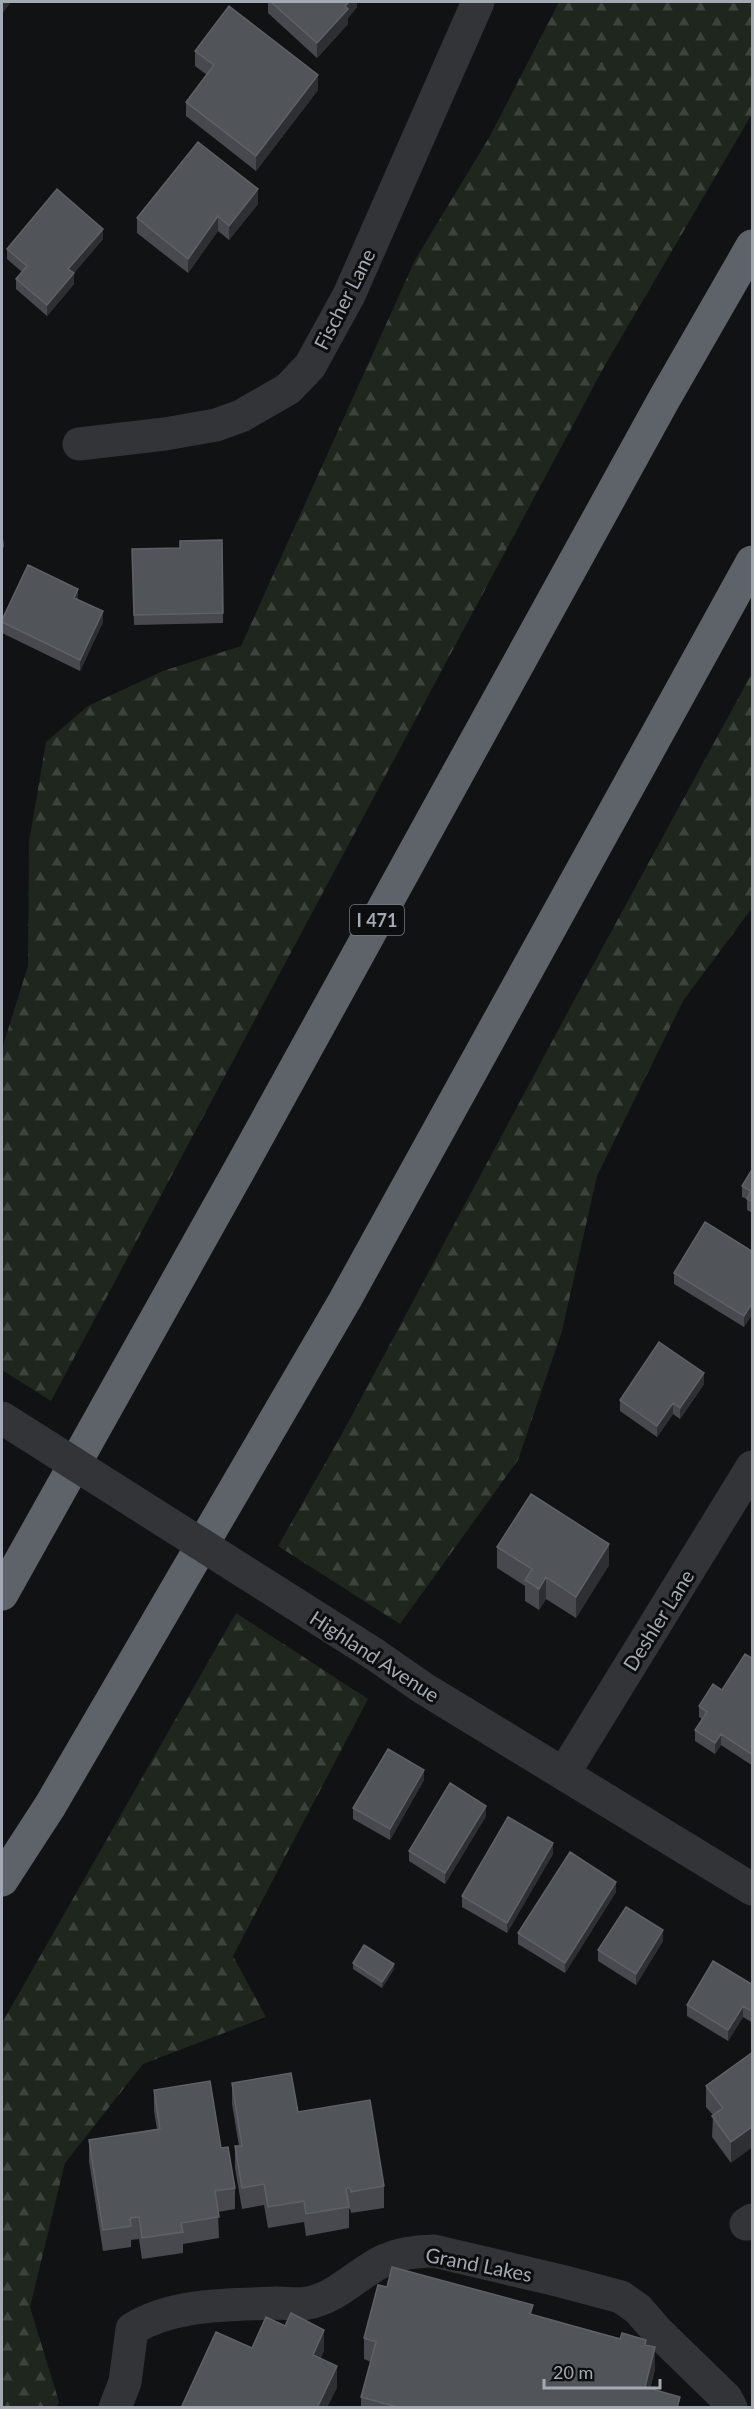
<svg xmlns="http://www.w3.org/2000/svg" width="754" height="2409" viewBox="0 0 754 2409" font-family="Lato,sans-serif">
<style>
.forest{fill:url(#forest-firs)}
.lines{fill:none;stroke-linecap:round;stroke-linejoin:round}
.minor{stroke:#323438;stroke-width:33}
.highway{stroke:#5e6269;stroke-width:33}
.minor-bridge{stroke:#323438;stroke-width:33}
.wall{fill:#47494e}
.shaded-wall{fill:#2d2f32}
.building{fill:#515459;stroke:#5e6167;stroke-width:1.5}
.labels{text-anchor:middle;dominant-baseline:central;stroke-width:6;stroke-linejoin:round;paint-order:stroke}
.shield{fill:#0c0d0e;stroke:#767b82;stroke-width:1.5}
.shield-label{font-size:18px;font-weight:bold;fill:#a3aab4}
.street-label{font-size:20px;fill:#a3aab4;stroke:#0c0d0e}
</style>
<defs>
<pattern id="forest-firs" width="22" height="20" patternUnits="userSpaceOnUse" patternTransform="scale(1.5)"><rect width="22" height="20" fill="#1e261e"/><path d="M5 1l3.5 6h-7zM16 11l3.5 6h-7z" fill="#3c433c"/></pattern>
</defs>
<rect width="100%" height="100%" fill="#111213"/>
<!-- forest -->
<path class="forest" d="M559,2H752V114L604,367L51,1401L2,1370V1049L28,966L29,842L46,742L88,706L163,671L241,646L415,260L490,136Z
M752,673V908L683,1001L597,1176L562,1331L518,1460L400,1624L278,1546L343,1432L593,965Z
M236,1613L368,1699L233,1956L266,2017L143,2064L65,2163L30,2307L59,2402L57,2407H2V2023Z"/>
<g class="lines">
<!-- minor -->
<path class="minor" d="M79,444L165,434L216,425L241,416L288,389L310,366L349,295L478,2
M374,1654L423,1688L752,1889
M564,1773L752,1467
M746,2224L752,2220
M115,2408L125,2382L132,2329C174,2303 229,2305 276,2303C286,2303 298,2305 308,2303C337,2298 359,2272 385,2260C401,2253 417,2251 434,2251L561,2281L621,2297L638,2309L657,2331L726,2398L731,2408"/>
<!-- highway -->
<path class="highway" d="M2,1594L242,1165L663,401L752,246
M2,1880L50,1806L345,1300L752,562"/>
<!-- minor-bridge -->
<path class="minor-bridge" d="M2,1418L374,1654"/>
</g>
<!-- wall -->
<path class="wall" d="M268,2H357V7L348,18V24L317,58L268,13Z
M195,51L318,90L256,171L186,116V102L207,75L195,66Z
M258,204L229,240L218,231L188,273L137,233V218Z
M103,239L74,273V284L47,316L16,289V279L22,272L7,259V249Z
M222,540L223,623L134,625L132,549L180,548V541Z
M78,600L103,622L80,671L2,633V620Z
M753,1168V1213L747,1210V1199L742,1197V1186Z
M753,1252V1313L744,1327L674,1284V1273Z
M704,1384L680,1419L673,1414L657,1437L620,1411V1400Z
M497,1547L609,1565L576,1618L546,1599L539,1610L525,1601V1586L497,1568Z
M753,1659V1766L721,1745L715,1754L695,1741V1730L702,1719L699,1717V1706L722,1690Z
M424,1780L390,1840L353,1819V1808Z
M486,1816L445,1884L409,1861V1851Z
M553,1854L507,1933L462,1907V1896Z
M616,1892L565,1973L518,1944V1933Z
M663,1941L636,1985L598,1961V1950Z
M353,1963L394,1969L382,1988L353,1969Z
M753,1985V2023L743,2017L728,2041L687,2016V2005Z
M753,2052L731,2163L712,2137L713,2115L706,2107V2086Z
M232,2083L298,2112L384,2186V2208L351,2213L350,2209H349V2228L306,2236L304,2222L268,2228L264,2205L242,2209L235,2168V2146H239L232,2104Z
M154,2090L221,2148L235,2188V2209L218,2212L219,2238L183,2244V2253L142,2259L139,2239L131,2240V2247L103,2251L89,2161V2140L157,2129L154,2111Z
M533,2315L646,2345L655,2369L650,2389L680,2408H361V2397L371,2362L364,2359V2338Z"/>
<!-- shaded-wall -->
<path class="shaded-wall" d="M2,2H11L2,14Z
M349,2H357V7L348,18V24L317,58V43Z
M318,75V90L256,171V156Z
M258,189V204L229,240V226Z
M218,216V231L188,273V259Z
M103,229V239L74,273V284L47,316V305L68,269Z
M3,546V561L2,564V549Z
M78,589V599L74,598Z
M103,611V622L80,671V660Z
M753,1302V1313L744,1327V1316Z
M704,1373V1384L680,1419V1408Z
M673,1403V1414L657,1437V1426Z
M609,1544V1565L576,1618V1597Z
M546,1577V1599L539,1610V1589Z
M721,1734V1745L715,1754V1743Z
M424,1770V1780L390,1840V1829Z
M486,1806V1816L445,1884V1873Z
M553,1843V1854L507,1933V1923Z
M616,1882V1892L565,1973V1963Z
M663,1930V1941L636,1985V1974Z
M394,1964V1969L382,1988V1982Z
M743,2006V2017L728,2041V2030Z
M753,2126V2147L731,2163V2142Z
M324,2330V2351L313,2376V2355Z
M655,2347V2369L645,2408V2387Z
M337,2366V2388L327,2408H317Z"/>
<!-- building -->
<path class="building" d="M271,2H349L345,6L348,9L317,43Z
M229,6L318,75L256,156L186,102L214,65L195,51Z
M198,142L258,189L229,226L218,216L188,259L137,218Z
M57,189L103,229L68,269L74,273L47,305L16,279L27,266L7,249Z
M2,535L3,546L2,549Z
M222,540L223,613L134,615L132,549L180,548V541Z
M28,565L78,589L74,598L103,611L80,660L2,622V620Z
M753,1168V1202L747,1199L751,1191L742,1186Z
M705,1222L753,1252V1302L744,1316L674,1273Z
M659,1342L704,1373L680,1408L673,1403L657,1426L620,1400Z
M531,1494L609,1544L576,1597L546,1577L539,1589L525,1580L532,1569L497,1547Z
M745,1654L753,1659V1755L721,1734L715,1743L695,1730L707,1712L699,1706L713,1684L722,1690Z
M388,1749L424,1770L390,1829L353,1808Z
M450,1783L486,1806L445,1873L409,1851Z
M508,1817L553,1843L507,1923L462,1896Z
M570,1852L616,1882L565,1963L518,1933Z
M626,1907L663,1930L636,1974L598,1950Z
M364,1945L394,1964L382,1982L353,1963Z
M713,1961L753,1985V2012L743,2006L728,2030L687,2005Z
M753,2052V2126L731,2142L712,2116L723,2108L706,2086Z
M291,2073L298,2112L370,2100L384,2186L351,2192L350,2188H346L349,2207L306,2214L304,2201L268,2207L264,2184L242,2188L235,2146H242L232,2083Z
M210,2081L221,2148L228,2147L235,2188L215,2191L219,2217L181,2223L183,2232L142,2238L139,2217L130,2218L131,2226L103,2230L89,2140L160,2129L154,2090Z
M392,2267L533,2305L530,2314L620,2339L622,2333L646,2340L645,2345L655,2347L645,2387L680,2397L677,2408H401L361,2397L376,2342L364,2338L378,2285L387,2287Z
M291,2313L324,2330L313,2355L337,2366L317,2408H181L216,2332L252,2348L266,2317L285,2326Z"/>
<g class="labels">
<!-- shield labels -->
<rect class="shield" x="350" y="905" width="54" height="30" rx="4.5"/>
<g class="shield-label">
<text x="377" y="920">I 471</text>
</g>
<!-- street labels -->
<g class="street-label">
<text transform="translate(344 299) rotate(-63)">Fischer Lane</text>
<text transform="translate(658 1620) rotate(-58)">Deshler Lane</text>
<text transform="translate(375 1656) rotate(33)">Highland Avenue</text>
<text transform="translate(479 2264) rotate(11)">Grand Lakes</text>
</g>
</g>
<!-- border -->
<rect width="754" height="2409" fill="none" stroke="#a3aab4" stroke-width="6"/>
<!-- scale -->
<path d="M544 2379v9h116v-9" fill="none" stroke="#a3aab4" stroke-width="3"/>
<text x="553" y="2379" font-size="18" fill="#a3aab4" stroke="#0c0d0e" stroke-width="4.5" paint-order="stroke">20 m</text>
</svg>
